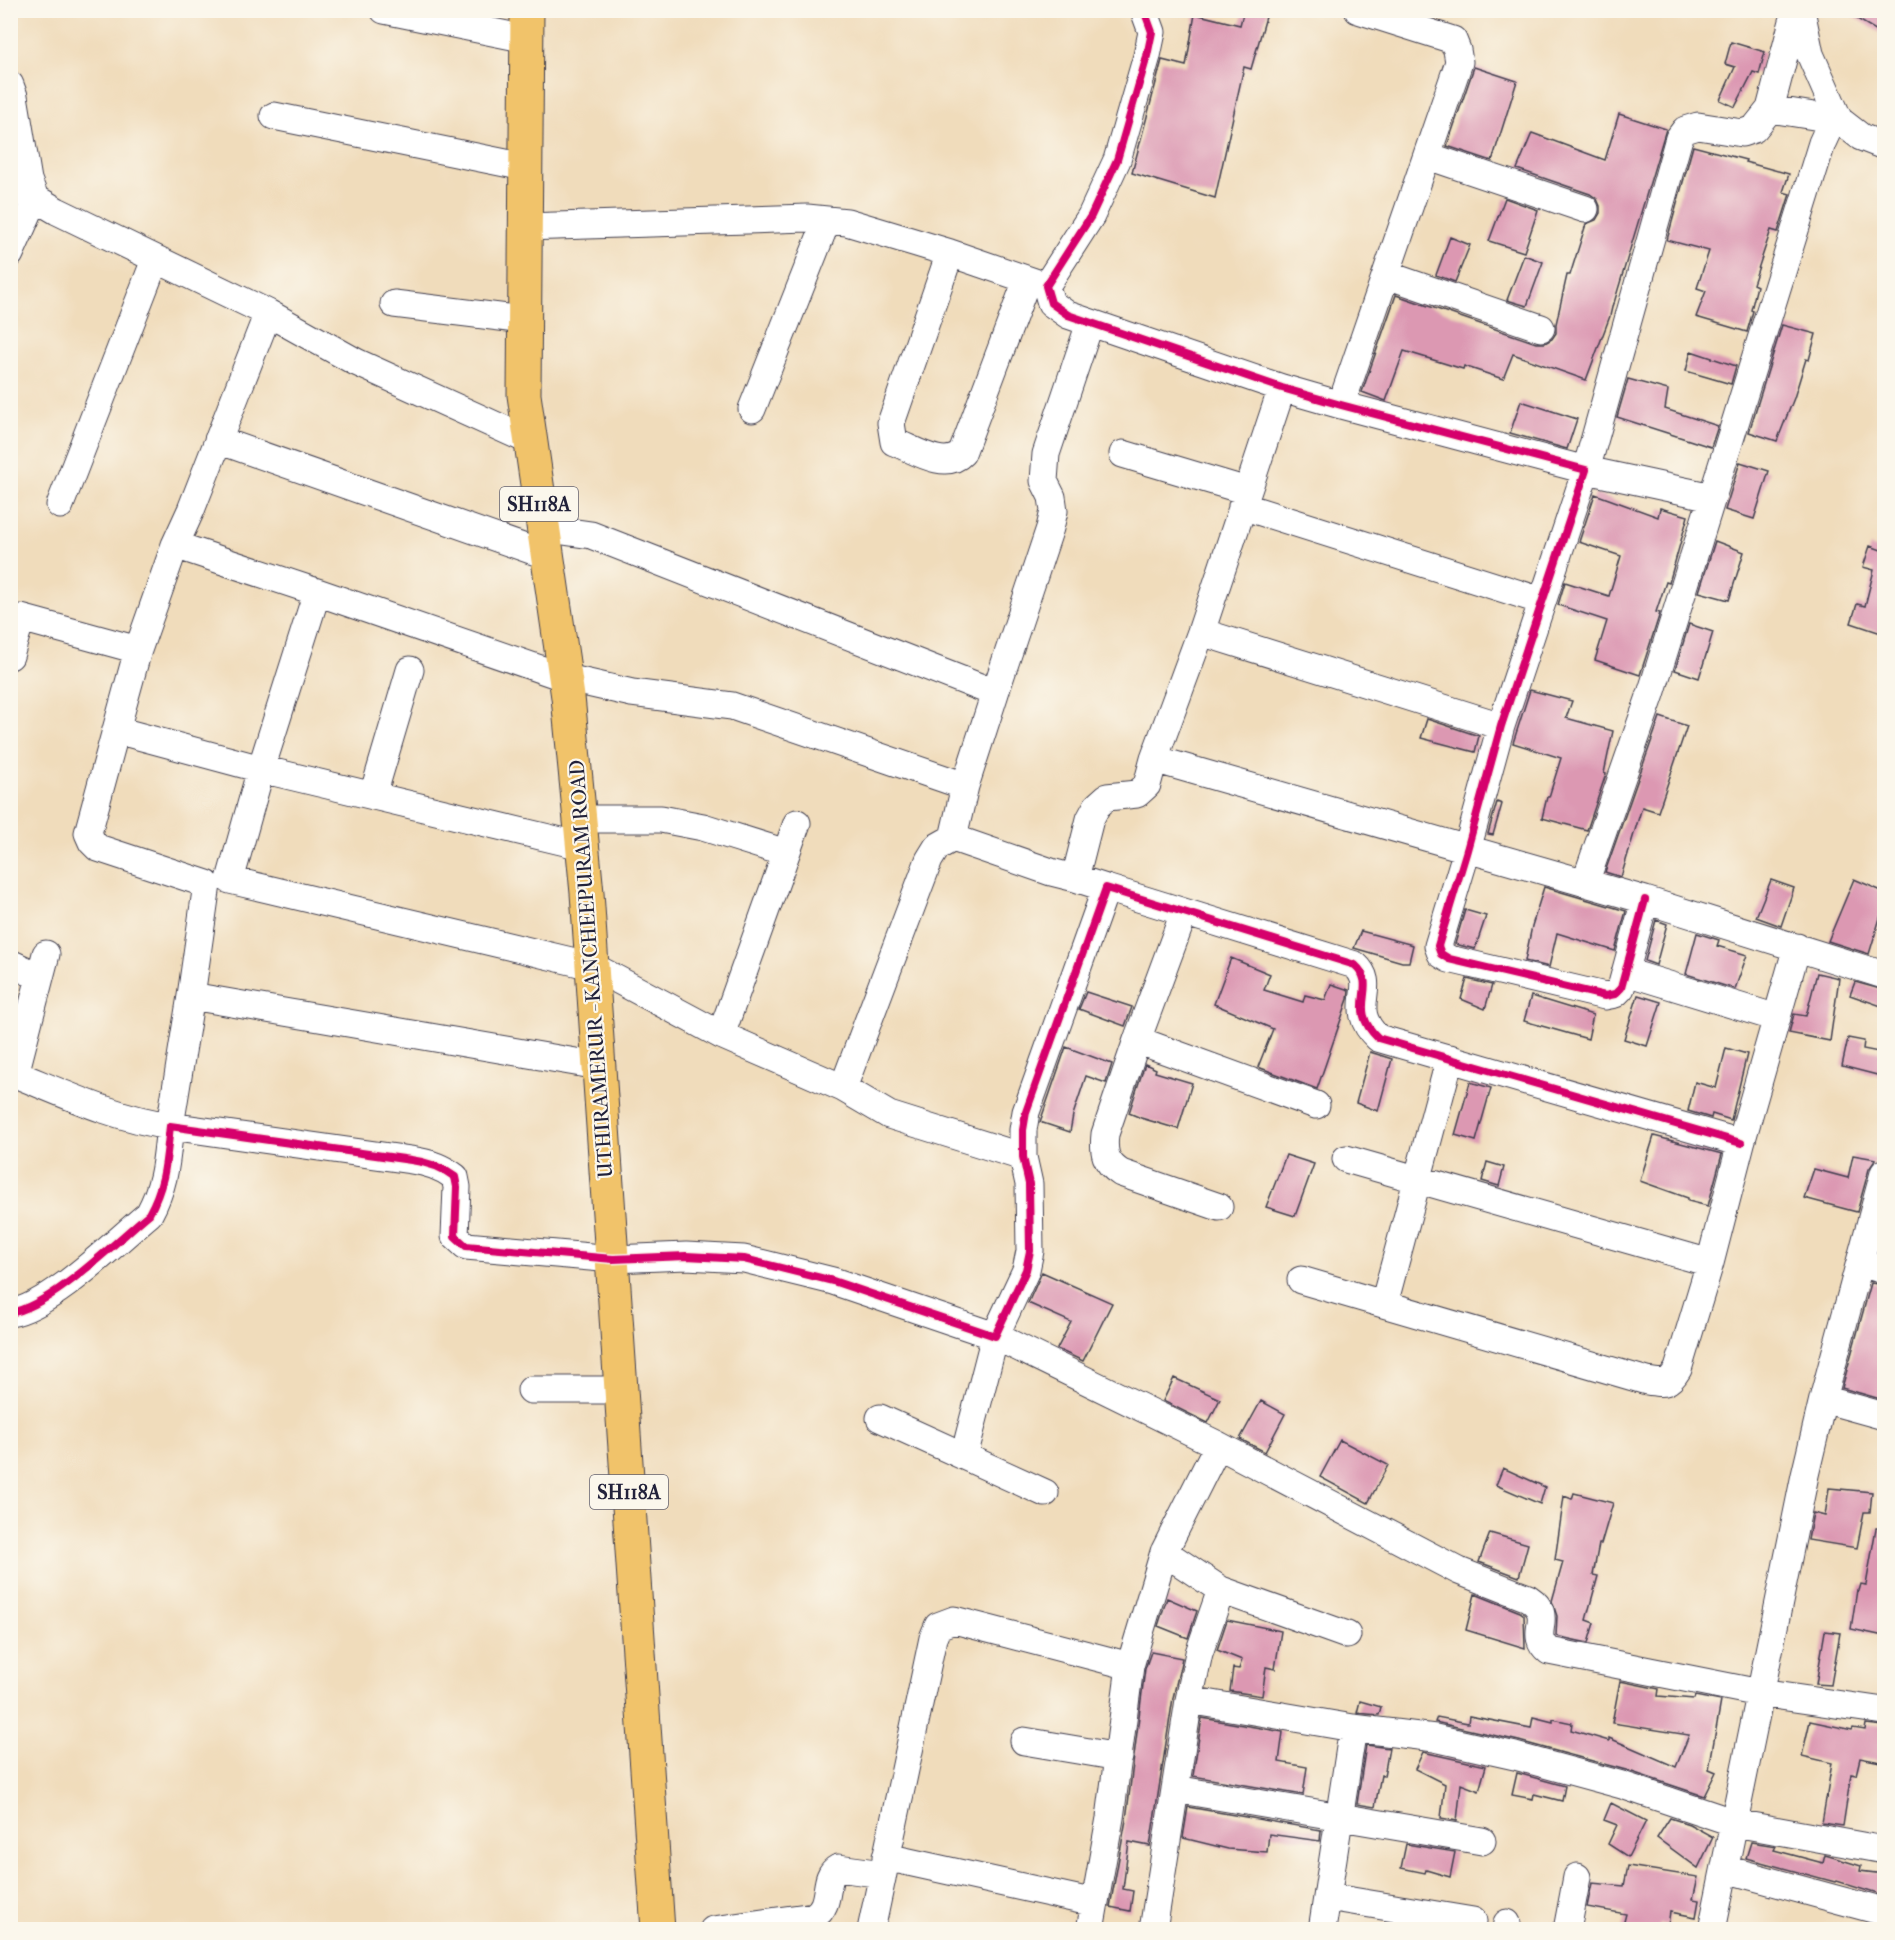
<svg xmlns="http://www.w3.org/2000/svg" width="1895" height="1940" viewBox="0 0 1895 1940" font-family="'IM FELL French Canon',serif">
<style>
.building{fill:#dc98b2}
.lines{fill:none;stroke-linecap:round;stroke-linejoin:round}
.minor-casing{stroke:#413e4e;stroke-width:29}
.major-casing{stroke:#413e4e;stroke-width:35}
.minor{stroke:#fff;stroke-width:27}
.major{stroke:#f1c36a;stroke-width:33}
.cycleway-casing{stroke:#fbf7ec;stroke-width:11}
.cycleway{stroke:#d6006c;stroke-width:8}
.labels{text-anchor:middle;dominant-baseline:central;stroke-width:4.5;stroke-linejoin:round;paint-order:stroke}
.shield{fill:#fbf7ec;stroke:#636270;stroke-width:1.5}
.shield-label{font-size:20px;font-weight:bold;fill:#22223b}
.street-label{font-size:21px;fill:#22223b;stroke:#fbf7ec}
</style>
<rect width="100%" height="100%" fill="#fbf7ec"/>
<filter id="ink" filterUnits="userSpaceOnUse"><feTurbulence type="fractalNoise" baseFrequency=".0167" numOctaves="2"/><feDisplacementMap in="SourceGraphic" scale="12" xChannelSelector="R" yChannelSelector="G"/><feConvolveMatrix kernelMatrix="1 2 1 2 8 2 1 2 1" color-interpolation-filters="sRGB"/></filter>
<filter id="wash" filterUnits="userSpaceOnUse"><feTurbulence type="fractalNoise" baseFrequency=".008" numOctaves="4" result="noise"/><feDisplacementMap in="SourceGraphic" scale="24" xChannelSelector="R" yChannelSelector="G"/><feGaussianBlur stdDeviation="1.35" result="paint"/><feColorMatrix in="noise" values="0 0 0 0 0 0 0 0 0 0 0 0 0 0 0 0 0 1.4 0 .05"/><feComposite in="paint" operator="in"/></filter>
<g filter="url(#wash)">
<rect width="100%" height="100%" fill="#f0dcbb"/>
<g id="blocks">
<!-- building -->
<path class="building" d="M1244,10H1268L1251,69L1244,67L1215,198L1132,173L1162,60L1186,66L1195,14L1240,25Z
M1842,10H1875L1884,16V35Z
M1731,42L1765,52L1759,74L1753,72L1735,107L1720,100L1735,67L1725,64Z
M1474,67L1517,81L1492,161L1447,146Z
M1619,114L1666,129L1614,303H1613L1610,316L1586,380L1513,354L1503,379L1464,366L1463,369L1404,351L1386,401L1362,392L1396,295L1536,343H1545L1552,339L1556,333V324L1567,275H1570L1586,224L1596,220L1600,213V206L1597,199L1590,194L1517,169L1532,133L1605,160Z
M1693,146L1746,160L1745,162L1789,174L1783,192L1790,194L1778,232L1771,230L1753,284L1757,286L1751,310L1753,311L1747,332L1696,317L1706,291L1697,288L1709,251L1667,240Z
M1505,198L1538,210L1524,252L1489,241Z
M1450,237L1470,245L1455,282L1436,275Z
M1524,255L1543,262L1527,306L1507,300Z
M1782,325L1816,334L1809,360L1806,359L1794,398L1777,441L1749,432Z
M1691,351L1736,366L1731,384L1686,371Z
M1628,379L1668,390L1665,409L1718,426L1711,447L1617,417Z
M1521,401L1577,419L1567,449L1510,433Z
M1740,462L1769,471L1754,519L1725,510Z
M1595,494L1658,517L1660,508L1688,516L1669,583L1666,582L1656,612L1660,613L1640,675L1595,660L1607,621L1558,605L1565,582L1609,596L1621,556L1579,542Z
M1715,541L1744,552L1729,600L1699,592Z
M1870,546L1884,551V634L1851,623L1857,604L1865,606L1874,570L1863,567Z
M1689,624L1713,632L1699,678L1675,670Z
M1530,690L1572,701L1566,718L1613,731L1604,773L1606,774L1587,830L1542,818L1547,797H1549L1561,758L1513,743Z
M1660,717L1687,726L1658,812L1642,807L1621,877L1605,872Z
M1427,719L1479,736L1475,752L1421,738Z
M1497,802L1502,804L1493,835L1488,834Z
M1854,879L1884,892V905L1869,954L1828,941Z
M1771,880L1794,888L1781,926L1756,917Z
M1544,887L1626,911L1615,951L1557,933L1549,967L1525,961L1532,926Z
M1465,910L1486,916L1475,949L1455,944Z
M1656,920L1667,924L1656,965L1645,961Z
M1361,931L1413,945L1409,962H1402L1354,948Z
M1697,933L1719,940L1717,946L1747,955L1735,989L1686,974Z
M1231,958L1270,974L1264,990L1303,1002L1305,995L1325,1000L1331,984L1349,990L1348,999L1317,1089L1258,1067L1273,1029L1214,1004Z
M1817,973L1839,978L1830,1041L1789,1033L1794,1014L1806,1016Z
M1467,979L1492,985L1485,1009L1461,999Z
M1855,982L1884,990V1007L1850,995Z
M1086,992L1132,1007L1125,1026L1079,1009Z
M1638,995L1661,1002L1647,1046L1624,1039Z
M1531,996L1593,1015L1588,1039L1524,1021Z
M1848,1038L1864,1041L1863,1049L1884,1053L1881,1076L1842,1066Z
M1066,1047L1112,1064L1106,1083L1086,1076L1073,1115L1070,1132L1040,1122Z
M1726,1048L1747,1054L1731,1120L1712,1114L1711,1118L1688,1111L1695,1082L1716,1088Z
M1370,1052L1392,1059L1378,1111L1356,1103Z
M1145,1064L1156,1069L1155,1072L1192,1083L1178,1129L1141,1118L1129,1113Z
M1470,1082L1491,1088L1476,1141L1455,1135Z
M1654,1136L1722,1154L1708,1206L1688,1201V1198L1640,1181Z
M1286,1155L1314,1164L1295,1216L1266,1207Z
M1853,1155L1876,1159L1869,1169L1857,1212L1804,1198L1814,1169L1848,1178Z
M1487,1162L1504,1167L1499,1186L1482,1181Z
M1042,1272L1112,1303L1083,1361L1057,1349L1071,1322L1028,1303Z
M1871,1283L1884,1285V1324L1880,1344L1884,1345V1400L1842,1388Z
M1174,1378L1220,1399L1208,1423L1163,1401Z
M1261,1401L1285,1414L1265,1452L1240,1439Z
M1340,1440L1388,1465L1368,1503L1320,1477Z
M1503,1468L1545,1487L1540,1504L1496,1485Z
M1829,1488L1872,1492L1870,1512H1864L1857,1548L1808,1540L1813,1513L1825,1516Z
M1574,1493L1613,1503L1601,1544H1599L1593,1575L1598,1576L1586,1620L1594,1623L1588,1643L1556,1636L1557,1616L1552,1601L1563,1562L1555,1560L1564,1496L1572,1499Z
M1876,1528H1884V1636L1851,1629L1857,1590L1859,1591L1861,1584L1866,1585Z
M1490,1533L1528,1544L1519,1577L1479,1562Z
M1475,1594L1520,1612L1524,1615L1525,1648L1466,1630Z
M1167,1598L1197,1611L1188,1638L1158,1626Z
M1227,1620L1281,1631L1275,1669L1266,1667L1262,1696L1230,1691L1233,1668L1239,1669L1242,1660L1217,1650Z
M1825,1631L1840,1633L1831,1685L1816,1684Z
M1151,1652L1182,1658L1173,1698L1150,1846L1129,1842L1123,1889L1133,1891L1130,1911L1110,1907L1126,1820L1145,1669Z
M1620,1681L1659,1689L1658,1696L1694,1699L1695,1696L1721,1701L1709,1769L1716,1772L1704,1796L1626,1770L1519,1741L1435,1722L1437,1717L1468,1723L1469,1716L1531,1728L1533,1717L1553,1722V1719L1572,1723L1571,1730L1609,1741V1738L1676,1767L1689,1735L1612,1723Z
M1360,1701L1381,1707L1379,1715L1357,1713Z
M1202,1718L1283,1732L1279,1762L1307,1767L1303,1795L1193,1776Z
M1810,1721L1852,1730L1853,1728L1865,1730L1866,1724L1884,1726L1881,1762L1860,1758L1856,1775L1851,1774L1843,1826L1822,1823L1832,1763L1802,1756Z
M1366,1745L1389,1748L1384,1776L1381,1775L1375,1807L1357,1804Z
M1423,1752L1486,1766L1479,1791L1461,1784L1457,1821L1441,1818L1445,1784L1415,1769Z
M1517,1773L1565,1786L1562,1801L1534,1794L1533,1799L1512,1795Z
M1611,1803L1646,1821L1628,1857L1608,1844L1617,1825L1604,1820Z
M1188,1807L1321,1830L1320,1841L1269,1834L1267,1852L1228,1849L1183,1838Z
M1670,1818L1689,1824L1713,1837L1698,1868L1657,1838Z
M1751,1842L1776,1846L1774,1850L1823,1863L1825,1855L1832,1857L1861,1866L1860,1871L1884,1874V1896L1836,1881L1835,1882L1746,1858Z
M1406,1844L1455,1852L1450,1877L1426,1870L1425,1873L1401,1868Z
M1628,1866L1698,1877L1693,1899L1699,1900L1696,1917L1670,1912L1668,1925L1659,1924L1658,1929H1622L1626,1914L1587,1907L1592,1883L1624,1886Z"/>
</g>
</g>
<g filter="url(#ink)">
<use href="#blocks" fill-opacity="0" stroke="#413e4e" stroke-width="1.5"/>
<g class="lines">
<defs>
<path id="minor" d="M384,10L527,39
M1144,10L1152,32L1147,56L1117,160L1091,216L1046,286L1051,303L1068,315L1282,388L1341,405L1586,470L1501,726L1467,850L1438,946L1441,954L1449,959L1605,996L1615,994L1621,988L1645,900
M1801,10L1810,54L1839,120L1861,137L1884,146
M10,85L14,96L28,180L35,198L57,211L268,313L356,362L530,441
M1770,109L1839,120
M274,116L525,167
M1428,156L1585,209
M10,190L35,198L10,254
M524,227L807,218L847,222L950,253L1046,286
M950,253L891,423L894,442C913,449 945,471 962,453L1027,280
M1387,275L1541,328
M394,304L524,320
M1341,405L1459,62L1457,50L1453,40L1358,10
M752,409L827,220
M218,440L548,556
M1123,454L1247,491
M1712,497L1586,470L1679,138L1685,130L1698,126L1742,133L1754,129L1770,109L1796,10
M60,505L155,260
M1242,506L1542,601
M542,528L591,535L995,693L965,786
M175,545L317,592L261,769L230,880L592,966L721,1035L843,1088L889,1115L1023,1157
M317,592L566,678L632,693L732,706L965,786L953,838
M1201,632L1501,726
M138,650L175,545L191,510L268,313
M10,656L21,618L138,650L116,730L261,769L582,846
M995,693L1050,528L1054,511L1052,497L1044,481L1046,454L1090,323
M116,730L88,833L92,842L98,848L207,884L191,996L599,1066
M1154,759L1645,900L1884,975
M373,795L410,670
M580,819H661L703,827L786,853
M1585,883L1651,694L1822,143L1828,130L1839,120
M1106,888L1075,878L1090,819L1097,806L1107,797L1137,794L1147,785L1154,759L1201,632L1282,388
M1184,913L1137,1040L1105,1134C1103,1152 1105,1163 1121,1173L1219,1207
M10,963L40,977
M1626,972L1777,1018
M721,1035L797,823
M1137,1040L1316,1105
M10,1072C63,1093 114,1118 170,1126L191,996
M15,1074L46,954
M843,1088L929,860L937,847L953,838L1051,872L1075,878
M1346,1159L1710,1263
M1860,1263L1884,1270
M1301,1280L1647,1381C1665,1384 1669,1384 1678,1369L1710,1263L1741,1143L1797,947
M1384,1304L1450,1058
M10,1313C52,1306 115,1242 149,1214C166,1183 166,1160 170,1126L411,1160C427,1162 441,1166 455,1177L457,1187L455,1236L466,1246L613,1259L686,1256L744,1259L833,1281L995,1336L1026,1270L1030,1251L1029,1184L1023,1157V1130L1026,1112L1106,888L1355,965C1380,987 1345,1007 1378,1038L1741,1143
M531,1390H622
M1823,1399L1884,1416
M880,1418L1045,1493
M964,1456L995,1336L1218,1445L1459,1571L1528,1598C1557,1617 1526,1633 1549,1651L1760,1693L1884,1711
M1164,1552L1218,1445
M1221,1590L1347,1635
M1024,1741L1119,1757
M1175,1789L1482,1841
M886,1857L1095,1903
M1725,1869L1884,1912
M1328,1897L1473,1921
M713,1930L814,1916C834,1904 821,1877 838,1868L883,1874
M871,1930L933,1638L938,1626L954,1620L1130,1666
M1090,1930L1110,1818L1130,1666L1164,1552L1221,1590L1199,1653L1189,1700L1353,1728L1435,1738L1515,1756L1622,1785L1735,1823L1884,1850
M1153,1930L1189,1700
M1322,1930L1353,1728
M1506,1930L1507,1923
M1567,1930L1577,1877
M1712,1930L1805,1475L1823,1399L1884,1173"/>
<path id="major" d="M527,10L524,395L568,697L587,893L658,1930"/>
</defs>
<!-- minor casing -->
<use href="#minor" class="minor-casing"/>
<!-- major casing -->
<use href="#major" class="major-casing"/>
<!-- minor -->
<use href="#minor" class="minor"/>
<!-- major -->
<use href="#major" class="major"/>
<defs>
<path id="cycleway" d="M1144,10L1152,32L1147,56L1117,160L1091,216L1046,286L1051,303L1068,315L1282,388L1341,405L1586,470L1501,726L1467,850L1438,946L1441,954L1449,959L1605,996L1615,994L1621,988L1645,900
M10,1313C52,1306 115,1242 149,1214C166,1183 166,1160 170,1126L411,1160C427,1162 441,1166 455,1177L457,1187L455,1236L466,1246L613,1259L686,1256L744,1259L833,1281L995,1336L1026,1270L1030,1251L1029,1184L1023,1157V1130L1026,1112L1106,888L1355,965C1380,987 1345,1007 1378,1038L1741,1143"/>
</defs>
<!-- cycleway casing -->
<use href="#cycleway" class="cycleway-casing"/>
<!-- cycleway -->
<use href="#cycleway" class="cycleway"/>
</g>
</g>
<g class="labels">
<!-- shield labels -->
<g class="shield">
<rect x="500" y="487" width="78" height="34" rx="4.5"/>
<rect x="590" y="1475" width="78" height="34" rx="4.5"/>
</g>
<g class="shield-label">
<text x="539" y="504">SH118A</text>
<text x="629" y="1492">SH118A</text>
</g>
<!-- street labels -->
<g class="street-label">
<text transform="translate(591 969) rotate(-94)">UTHIRAMERUR - KANCHEEPURAM ROAD</text>
</g>
</g>
<!-- margin -->
<rect width="1895" height="1940" fill="none" stroke="#fbf7ec" stroke-width="36"/>
</svg>
